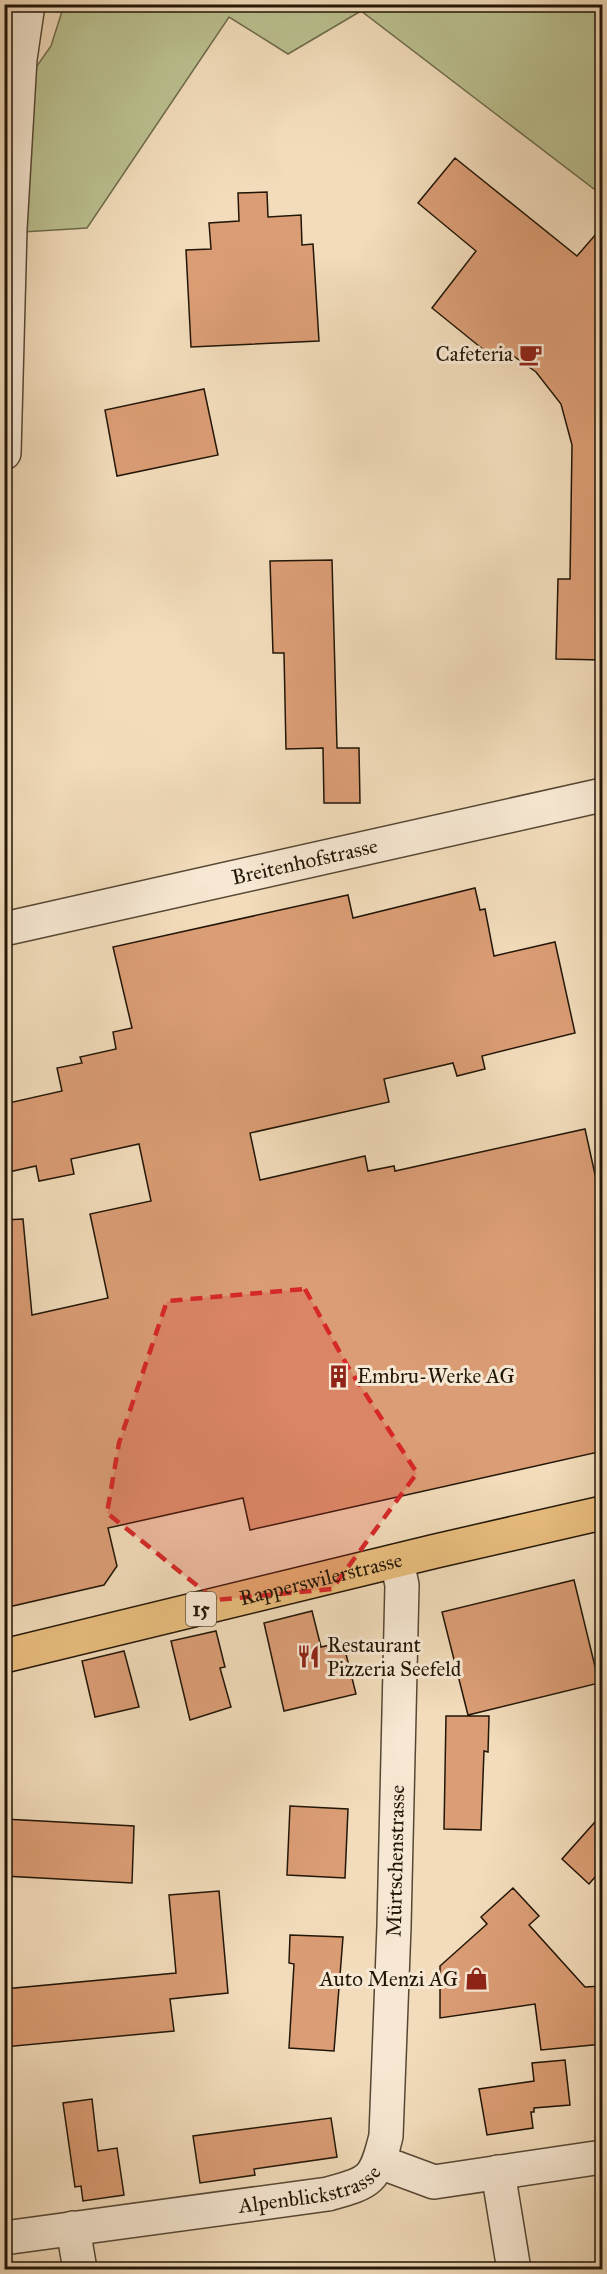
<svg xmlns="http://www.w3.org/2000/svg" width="607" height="2274" viewBox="0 0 607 2274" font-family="'IM FELL Great Primer',serif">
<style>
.green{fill:#bbc090;stroke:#6e6b4c;stroke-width:1.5}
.building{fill:#db9d75;stroke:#221607;stroke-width:1.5}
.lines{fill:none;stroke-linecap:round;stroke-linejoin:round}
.minor-casing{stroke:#564834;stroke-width:36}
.major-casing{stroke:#221607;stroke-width:36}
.minor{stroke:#f7e8d3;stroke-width:33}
.major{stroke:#e9be7e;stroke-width:33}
.marked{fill:#d62828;fill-opacity:0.2;stroke:#d62828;stroke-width:4.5;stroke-dasharray:12 8;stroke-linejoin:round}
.labels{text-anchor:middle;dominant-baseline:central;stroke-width:6;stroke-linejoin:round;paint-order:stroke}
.shield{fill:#f7e8d3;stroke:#625544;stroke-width:1.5}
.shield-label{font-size:20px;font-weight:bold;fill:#221607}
.poi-label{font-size:21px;fill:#221607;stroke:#f7e8d3;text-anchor:end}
.street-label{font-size:21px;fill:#221607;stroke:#f7e8d3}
</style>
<rect width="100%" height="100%" fill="#f2dcbb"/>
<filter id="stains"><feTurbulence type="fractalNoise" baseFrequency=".00333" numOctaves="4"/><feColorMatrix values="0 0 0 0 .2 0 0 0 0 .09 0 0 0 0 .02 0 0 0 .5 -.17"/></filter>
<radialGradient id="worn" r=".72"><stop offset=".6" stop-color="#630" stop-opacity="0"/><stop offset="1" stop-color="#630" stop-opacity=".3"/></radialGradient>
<!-- green -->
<path class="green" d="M64,5H602V181L594,189L361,11L288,54L229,17L87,228L23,232L32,73L51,46Z"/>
<!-- building -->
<path class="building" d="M455,158L577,256L603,226V660L556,659L558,579H570L572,445L561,404L536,372L509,353L500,363L432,308L476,251L418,203Z
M267,192L268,217L301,215L302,245L313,244L319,341L191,347L186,250L211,249L209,223L239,221L238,193Z
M204,389L218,455L117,476L105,410Z
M332,560L337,748H359L360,803H324L323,748L286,749L284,653H273L270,561Z
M475,888L480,910L485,909L494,956L555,942L575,1033L482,1056L485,1069L457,1076L453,1063L384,1079L389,1102L250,1133L260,1180L365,1156L368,1171L394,1166L395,1171L585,1129L598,1188L603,1187V1451L250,1530L243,1498L108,1528L117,1566L104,1585L4,1608V1220L23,1219L32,1315L108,1298L90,1214L151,1201L139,1144L71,1159L74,1174L39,1181L36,1166L4,1173V1104L62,1091L57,1068L82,1063L80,1057L116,1049L113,1032L132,1028L113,947L348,895L353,918Z
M574,1580L599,1683L468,1715L442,1612Z
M312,1611L321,1647L343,1642L356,1694L284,1711L264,1623Z
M216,1631L225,1667L220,1668L231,1707L190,1720L171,1641Z
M124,1651L139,1707L95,1717L82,1661Z
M446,1716H489L488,1752L484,1751L481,1830L444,1829Z
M290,1806L348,1809L345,1878L287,1875Z
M603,1813V1868L589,1884L562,1859Z
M4,1819L134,1826L132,1883L4,1876Z
M513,1888L539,1916L529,1925L585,1987L603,1986V2044L541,2050L535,2004L440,2018V1966L487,1924L481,1917Z
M219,1891L228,1993L170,1999L174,2031L4,2047V1989L176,1973L169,1895Z
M290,1935L343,1937L334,2051L289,2048L294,1964L289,1963Z
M565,2060L570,2105L534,2108V2112H531L533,2128L487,2135L479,2089L534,2081L532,2063Z
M92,2099L98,2151L117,2148L124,2195L83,2201L81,2186L75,2187L63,2103Z
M331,2118L337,2157L254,2169L255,2175L200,2183L193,2136Z"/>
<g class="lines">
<defs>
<g id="minor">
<path d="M4,453L10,228L20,59L28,4"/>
<path id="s1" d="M4,929L602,795"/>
<path d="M380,2162L434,2182L602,2157"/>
<path d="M498,2172L514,2270"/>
<path d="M73,2228L80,2270"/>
<path id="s2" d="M4,2238L328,2194C371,2182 375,2181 386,2136L394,1926L402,1585L397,1561"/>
</g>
<g id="major">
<path id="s3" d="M4,1656L436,1551L602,1513"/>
</g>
</defs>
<!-- minor casing -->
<use href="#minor" class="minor-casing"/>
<!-- major casing -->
<use href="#major" class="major-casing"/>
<!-- minor -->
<use href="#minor" class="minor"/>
<!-- major -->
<use href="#major" class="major"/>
</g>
<!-- marked area -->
<path class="marked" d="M305,1289L348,1367L417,1473L332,1589L215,1600L107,1513L119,1443L167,1301Z"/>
<!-- icons -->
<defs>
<symbol id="cafe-bare" viewBox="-9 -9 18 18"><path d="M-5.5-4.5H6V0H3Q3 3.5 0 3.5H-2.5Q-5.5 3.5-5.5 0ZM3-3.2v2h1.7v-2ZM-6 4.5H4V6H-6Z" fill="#8f2418" stroke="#f7e8d3" stroke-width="2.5" paint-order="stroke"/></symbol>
<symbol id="building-bare" viewBox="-9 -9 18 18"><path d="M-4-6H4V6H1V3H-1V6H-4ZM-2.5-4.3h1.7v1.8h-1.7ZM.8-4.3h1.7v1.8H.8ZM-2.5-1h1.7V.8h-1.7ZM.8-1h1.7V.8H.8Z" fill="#8f2418" stroke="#f7e8d3" stroke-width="2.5" paint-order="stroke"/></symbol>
<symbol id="restaurant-bare" viewBox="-9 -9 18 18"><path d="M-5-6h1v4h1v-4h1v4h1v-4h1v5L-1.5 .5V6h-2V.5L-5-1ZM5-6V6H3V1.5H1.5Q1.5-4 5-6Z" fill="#8f2418" stroke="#f7e8d3" stroke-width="2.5" paint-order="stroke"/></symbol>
<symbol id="shop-bare" viewBox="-9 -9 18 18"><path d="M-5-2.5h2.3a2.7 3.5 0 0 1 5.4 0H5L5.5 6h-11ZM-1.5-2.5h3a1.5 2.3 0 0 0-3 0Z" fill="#8f2418" stroke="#f7e8d3" stroke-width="2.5" paint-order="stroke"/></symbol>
</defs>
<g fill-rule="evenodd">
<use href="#cafe-bare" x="514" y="338" width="33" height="33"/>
<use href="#building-bare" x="322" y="1360" width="33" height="33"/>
<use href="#restaurant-bare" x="292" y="1640" width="33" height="33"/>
<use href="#shop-bare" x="460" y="1962" width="33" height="33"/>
</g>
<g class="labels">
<!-- shield labels -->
<rect class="shield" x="186" y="1592" width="30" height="34" rx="4.5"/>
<g class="shield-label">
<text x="201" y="1609">15</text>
</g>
<!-- poi labels -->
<g class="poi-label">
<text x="513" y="354">Cafeteria</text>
<text x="357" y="1376" text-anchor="start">Embru-Werke AG</text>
<text x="327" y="1645" text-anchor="start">Restaurant<tspan x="327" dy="24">Pizzeria Seefeld</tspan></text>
<text x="458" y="1979">Auto Menzi AG</text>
</g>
<!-- street labels -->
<g class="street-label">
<text stroke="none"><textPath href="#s1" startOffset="308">Breitenhofstrasse</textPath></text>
<text stroke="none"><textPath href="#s3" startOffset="326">Rapperswilerstrasse</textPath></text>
<text stroke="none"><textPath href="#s2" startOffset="692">Mürtschenstrasse</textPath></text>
<text stroke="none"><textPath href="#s2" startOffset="310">Alpenblickstrasse</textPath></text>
</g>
</g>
<!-- margin -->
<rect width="607" height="2274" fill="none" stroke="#f2dcbb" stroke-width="24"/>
<rect x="6" y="6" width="595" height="2262" fill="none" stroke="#221607" stroke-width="3"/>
<rect x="12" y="12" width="583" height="2250" fill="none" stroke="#221607" stroke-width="1.5"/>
<rect width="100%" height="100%" filter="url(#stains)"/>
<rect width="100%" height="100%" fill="url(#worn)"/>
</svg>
